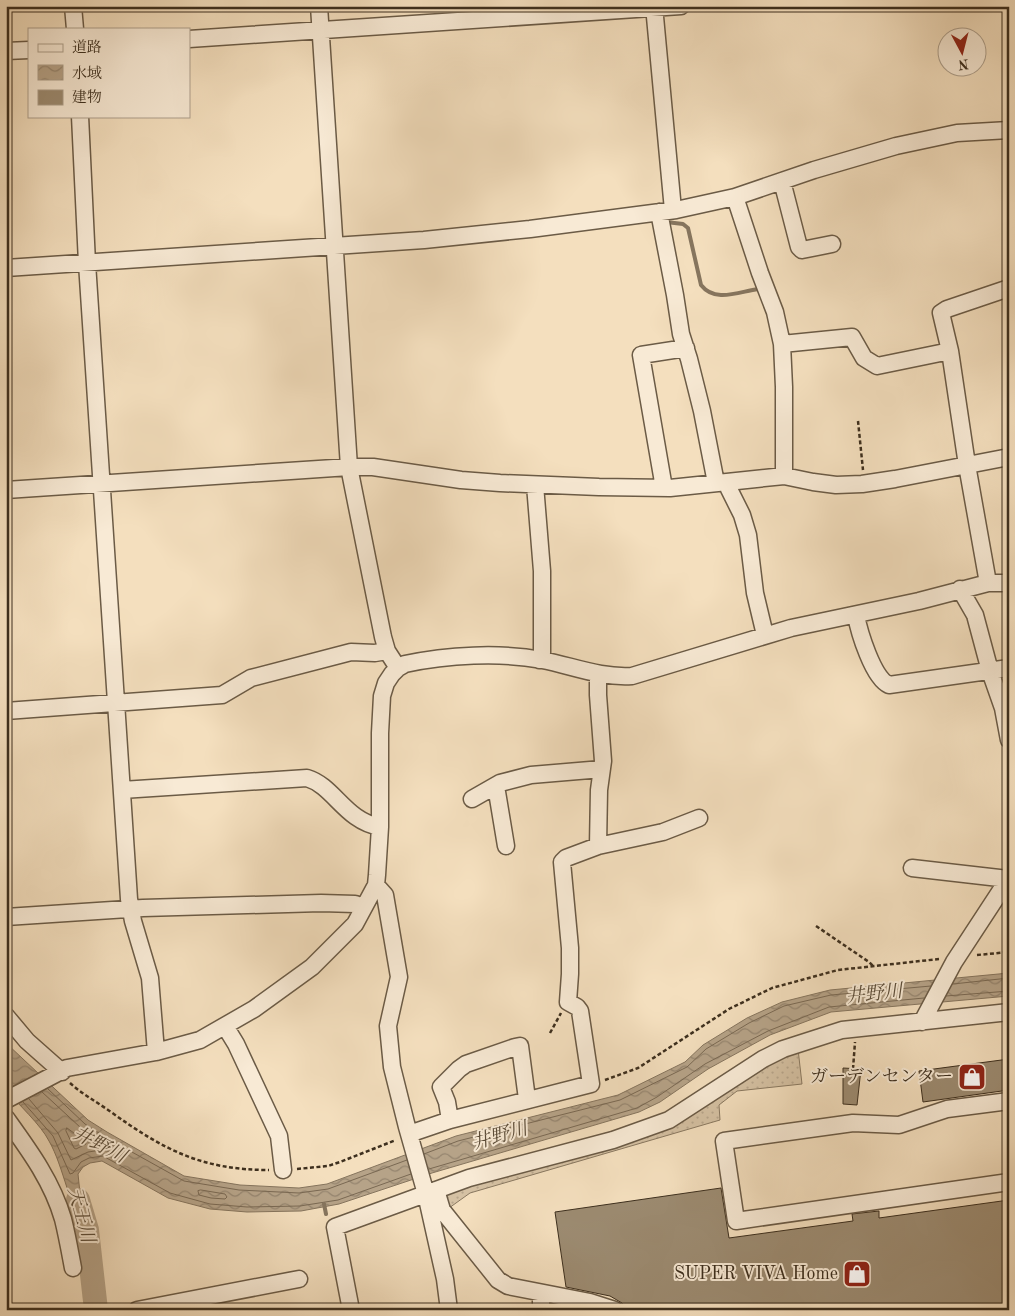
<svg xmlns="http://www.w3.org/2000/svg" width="1015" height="1316" viewBox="0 0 1015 1316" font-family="'Old Standard TT','Noto Serif JP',serif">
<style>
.grass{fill:url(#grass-dots);stroke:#897860}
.water{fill:url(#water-waves);stroke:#86755e}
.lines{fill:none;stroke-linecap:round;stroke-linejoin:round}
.shore{stroke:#7a6953;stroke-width:1}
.stream{stroke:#86755e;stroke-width:4}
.river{stroke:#b6a388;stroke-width:24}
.building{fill:#9c8b71;stroke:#3d2f1e}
.minor-casing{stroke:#6b5b46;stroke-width:19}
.path{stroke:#3d2f1e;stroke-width:2.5;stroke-dasharray:4 2.5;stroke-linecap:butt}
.minor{stroke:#f8ead5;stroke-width:16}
.labels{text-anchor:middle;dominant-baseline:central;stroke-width:4;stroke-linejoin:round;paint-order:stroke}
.poi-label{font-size:18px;fill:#3d2f1e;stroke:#f8ead5;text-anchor:end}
.water-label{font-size:19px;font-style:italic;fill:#5b4c38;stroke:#f8ead5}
</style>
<defs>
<pattern id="grass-dots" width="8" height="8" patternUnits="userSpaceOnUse" patternTransform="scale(1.25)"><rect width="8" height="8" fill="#d5c1a3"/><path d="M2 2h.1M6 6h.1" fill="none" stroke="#b8a68c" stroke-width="1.8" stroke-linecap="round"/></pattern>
<pattern id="water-waves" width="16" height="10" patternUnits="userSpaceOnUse" patternTransform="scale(1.25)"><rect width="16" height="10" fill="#b6a388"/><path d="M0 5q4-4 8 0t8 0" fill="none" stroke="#95856f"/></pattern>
</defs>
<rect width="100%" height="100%" fill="#f4dfbe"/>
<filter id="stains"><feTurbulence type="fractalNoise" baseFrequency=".004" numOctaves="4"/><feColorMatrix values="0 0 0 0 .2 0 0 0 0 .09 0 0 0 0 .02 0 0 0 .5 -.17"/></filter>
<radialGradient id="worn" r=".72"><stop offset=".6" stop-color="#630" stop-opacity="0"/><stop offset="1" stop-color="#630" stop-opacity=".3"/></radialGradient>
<!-- grass -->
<path class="grass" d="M798,1049L802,1084L737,1091L719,1105L720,1120L470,1193L449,1208L445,1200L447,1193L477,1182L610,1146Z"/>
<!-- water -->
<path class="water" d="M1009,973V996L831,1012L770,1035L708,1069L660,1102L639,1112L432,1173L339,1204L301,1211L247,1212L210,1209L168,1198L102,1161L90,1163L83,1167L78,1174L80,1193L90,1222L87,1230C69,1209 64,1167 49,1141C41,1125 18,1104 6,1090V1043L88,1120L107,1132L184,1176L240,1185L299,1188L327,1184L456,1136L618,1095L685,1062L703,1045L747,1018L782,1002L830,990Z"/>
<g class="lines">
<!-- shore -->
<path class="shore" d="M953,984L1009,978
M946,996L1009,991
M48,1089L85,1124L105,1137L184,1181L239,1190L299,1193L328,1189L407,1160
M29,1099L58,1133L71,1160L88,1152L102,1150L112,1152V1148L81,1128L42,1092
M23,1102L53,1136L70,1174L73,1173L81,1162L89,1158L103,1156L170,1193L210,1204L247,1207L300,1206L338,1200L411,1174
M67,1128L85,1141L86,1144L76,1149L74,1148L66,1131Z
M424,1154L458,1141L620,1100L687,1067L706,1049L749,1023L784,1006L831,995L931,986
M429,1169L637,1108L657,1097L705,1064L768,1031L829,1007L924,998
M201,1190L225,1194L227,1197L225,1199L211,1198L199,1195L198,1191Z"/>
<!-- stream -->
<path class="stream" d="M666,222L683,224L688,228L701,285C715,303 738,292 758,289L760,292
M324,1204L326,1214"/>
<!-- river -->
<path class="river" d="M78,1200L87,1230L96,1310"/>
</g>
<!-- building -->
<path class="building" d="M1009,1059V1090L923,1102L919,1071Z
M843,1068L861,1069L857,1105L843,1104Z
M721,1188L729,1238L853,1221L852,1214L879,1211V1218L1009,1200V1310H625L622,1303L610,1296L566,1287L555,1212Z"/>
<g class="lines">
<defs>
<path id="minor" d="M73,6L75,29
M319,6L349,467L383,637L387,651L398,668
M654,6L673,210
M189,39L681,6
M6,51L29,50
M80,116L87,263L129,899L133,921L150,978L156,1052
M782,181L799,247L802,250L832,244
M735,197L760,273L775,312L782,344L784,387V476
M659,212L675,295L681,334L689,359L702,411L716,483
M6,268L424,240L530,229L676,210L735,197L814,170L896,146L957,133L1009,130
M782,344L852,337L864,358L877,366L950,351
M728,482L729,489L742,515L748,535L755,593L765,635
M535,485L542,571V653L539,660
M664,488L641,355L686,348
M6,490L349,467H373L461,480L500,483L599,487L670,488L784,476L813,482L836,485L862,484L895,479L1009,457
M988,583L967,465L950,351L941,313L947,309L1009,288
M960,589L975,615L990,671L1003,708L1009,740
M856,615C859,632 873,678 889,685L1009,668
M6,711L222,695L251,678L351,652L375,653L387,651
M496,786L506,846
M122,790L307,778C334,786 345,821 380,827
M472,799L500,783L531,775L602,769
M598,846L663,832L699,818
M912,868L1008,879
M376,885L385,895L399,977L388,1026L392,1067L407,1127L426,1194L445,1279L449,1310
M6,917L143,908L321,903L355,904L363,907
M6,1016L27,1041L62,1072
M922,1022L954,962L1009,878
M225,1026L236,1044L279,1136L283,1170
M6,1100L67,1068L156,1052L200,1040L254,1009L312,967L355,924L376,885L377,875L380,827V733L382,696L386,683L392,674L398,668L405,664C447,655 500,652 542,660C573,666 600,678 632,676L791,628L919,601L988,583H1009
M1009,1101L947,1109L899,1125L853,1123L724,1141L736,1221L1009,1182
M6,1118C29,1150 52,1181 63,1219C67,1235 70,1252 73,1268
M450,1120L447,1102L441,1087L459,1069L466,1064L515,1047L520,1046L527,1099
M409,1134L450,1120L591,1084L580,1011L577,1007L568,1002L570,974V948L562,862L566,858L598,846L599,790L603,761L598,695V674
M436,1190L442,1210L498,1280L508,1286L590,1302L615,1310
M137,1310L299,1279
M351,1310L335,1227L469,1178L613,1140L669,1120L763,1059L783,1049L842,1030L1009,1012
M541,1310V1293"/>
</defs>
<!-- minor casing -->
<use href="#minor" class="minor-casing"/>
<!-- path -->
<path class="path" d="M858,421L863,470
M816,926L869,962L873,966
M977,955L1009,952
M550,1033L561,1013
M853,1069L855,1042
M605,1080L638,1068L729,1009L772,988L838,970L939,959
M70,1083C82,1094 97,1102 111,1112C164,1150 202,1170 269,1170
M297,1169L328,1166L340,1162L396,1140"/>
<!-- minor -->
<use href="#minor" class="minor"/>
</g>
<!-- icons -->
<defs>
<symbol id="shop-square" viewBox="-11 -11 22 22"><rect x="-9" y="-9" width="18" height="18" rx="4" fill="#8f2418" stroke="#f8ead5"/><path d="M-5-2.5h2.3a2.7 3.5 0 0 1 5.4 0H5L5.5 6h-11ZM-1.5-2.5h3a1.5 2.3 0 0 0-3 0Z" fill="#fff"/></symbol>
</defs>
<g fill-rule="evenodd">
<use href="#shop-square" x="956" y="1061" width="32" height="32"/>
<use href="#shop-square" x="841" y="1258" width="32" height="32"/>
</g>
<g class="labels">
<!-- poi labels -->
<g class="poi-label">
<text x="953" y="1077">ガーデンセンター</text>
<text x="838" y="1274">SUPER VIVA Home</text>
</g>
<!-- water labels -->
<g class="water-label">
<text transform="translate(874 995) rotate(-6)">井野川</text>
<text transform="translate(500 1137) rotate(-16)">井野川</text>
<text transform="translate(99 1146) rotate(27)">井野川</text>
<text transform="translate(80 1215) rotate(75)">天王川</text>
</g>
</g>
<!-- margin -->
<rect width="1015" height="1316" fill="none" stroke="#f4dfbe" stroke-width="25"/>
<rect x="8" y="8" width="1000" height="1301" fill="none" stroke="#3d2f1e" stroke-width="2.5"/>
<rect x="12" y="12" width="990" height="1291" fill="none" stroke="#3d2f1e"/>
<!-- legend -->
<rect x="28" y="28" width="162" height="90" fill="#f8ead5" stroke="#ad9f8c"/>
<rect x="38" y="44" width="25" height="8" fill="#f8ead5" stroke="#ad9f8c"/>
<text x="72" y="52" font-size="15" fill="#3d2f1e">道路</text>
<rect x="38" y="65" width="25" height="15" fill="url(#water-waves)" stroke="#ad9f8c"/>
<text x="72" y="78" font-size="15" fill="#3d2f1e">水域</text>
<rect x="38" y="90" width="25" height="15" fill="#9c8b71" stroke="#ad9f8c"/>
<text x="72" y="102" font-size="15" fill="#3d2f1e">建物</text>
<!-- north arrow -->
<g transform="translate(962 52) rotate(173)"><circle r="24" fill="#f8ead5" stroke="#ad9f8c"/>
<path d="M0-4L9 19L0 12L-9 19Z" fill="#8f2418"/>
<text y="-8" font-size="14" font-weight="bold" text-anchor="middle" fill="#3d2f1e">N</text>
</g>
<rect width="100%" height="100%" filter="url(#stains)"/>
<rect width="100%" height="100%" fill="url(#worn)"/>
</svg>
